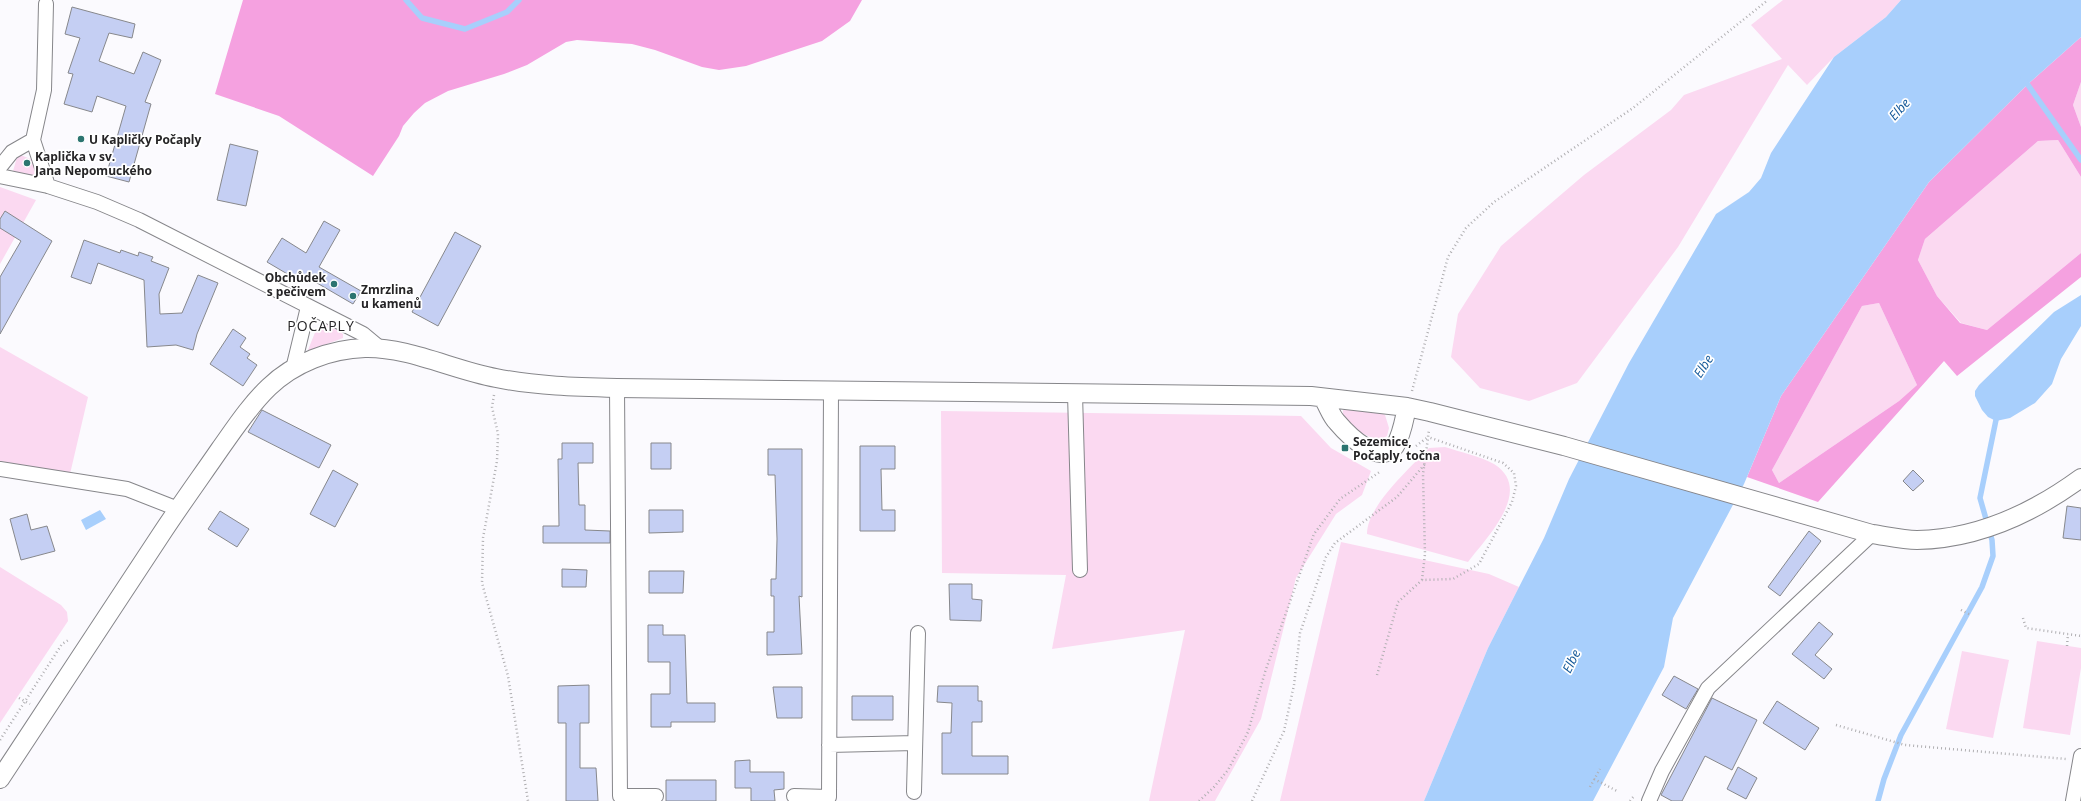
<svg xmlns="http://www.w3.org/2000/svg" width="2081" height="801" viewBox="0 0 2081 801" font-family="'Open Sans',sans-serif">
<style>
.green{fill:#fbd9f1}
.forest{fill:#f5a1e0;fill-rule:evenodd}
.water{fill:#a8cffc}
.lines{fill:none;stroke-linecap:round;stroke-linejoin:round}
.stream{stroke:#a8cffc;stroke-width:5.5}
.building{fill:#c5cff3;stroke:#87888c}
.minor-casing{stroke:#86868a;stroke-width:16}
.tertiary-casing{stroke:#86868a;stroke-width:20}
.path{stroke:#b0afb2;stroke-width:2.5;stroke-dasharray:1 3;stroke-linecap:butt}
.minor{stroke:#fff;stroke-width:14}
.tertiary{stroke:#fff;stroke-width:18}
.poi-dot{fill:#2c7570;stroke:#fff;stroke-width:1.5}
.labels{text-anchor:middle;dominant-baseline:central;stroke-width:3.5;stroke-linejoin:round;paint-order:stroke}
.poi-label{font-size:12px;font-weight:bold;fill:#252426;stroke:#fff;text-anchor:start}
.water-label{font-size:13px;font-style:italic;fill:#125798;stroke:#fff}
.quarter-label{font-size:14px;letter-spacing:1px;fill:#252426;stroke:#fff}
</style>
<rect width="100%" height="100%" fill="#fbfafe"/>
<!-- green -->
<path class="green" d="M1783,0H1901L1886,17L1834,57L1807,85L1788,65L1678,247L1577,383L1529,401L1480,388L1451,357L1458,314L1501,246L1584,175L1671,110L1684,95L1782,59L1751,25Z
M2081,82V127L2073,105Z
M2058,140L2081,177V253L1987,330L1961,323L1937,296L1918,260L1925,239L2038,141Z
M18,154L33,160L37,167L34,177L13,171Z
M0,187L36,200L0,264Z
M1879,303L1917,385L1899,401L1779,483L1772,470L1862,306Z
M322,324H327L343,334V338L311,350H308L316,330Z
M0,347L88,397L70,474L0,461Z
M1343,406L1380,412L1385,415L1389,428L1387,436L1379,441L1361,433L1343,417Z
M941,411L1301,416L1331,448L1371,471L1362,495L1336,514L1296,578L1261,719L1215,801H1149L1185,630L1052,649L1066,575L942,573Z
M1445,447C1460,452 1480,456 1494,464C1535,490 1486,538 1468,562L1367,534C1367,506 1410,468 1429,448Z
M1341,542L1489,574L1519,587L1488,648L1424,801H1280Z
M0,567L61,605L67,612L68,621L0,723Z
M2037,641L2081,648V668L2070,735L2023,728Z
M1962,651L2009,660L1993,738L1946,729Z"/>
<!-- forest -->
<path class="forest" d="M243,0H862L850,21L822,41L746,66L719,70L702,67L655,50L632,44L577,40L566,42L527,65L504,74L448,91L425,103L414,113L403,126L399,136L373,176L279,116L215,94Z
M2081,37V82L2073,105L2081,127V177L2058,140L2038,141L1925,239L1918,260L1937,296L1960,323L1987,330L2081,253V277L1957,376L1944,361L1818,502L1747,477L1781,396L1929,182L2028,84ZM1879,303L1917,385L1899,401L1779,483L1772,470L1862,306Z"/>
<!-- water -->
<path class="water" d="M1901,0H2081V37L2028,84L1929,182L1781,396L1744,484L1673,618L1664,667L1593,801H1424L1488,648L1544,538L1569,479L1629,363L1716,214L1749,192L1761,178L1771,153L1834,57L1886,17Z
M2081,295V326L2061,359L2052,384L2035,403L2010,418L1996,421L1988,417L1982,410L1975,396V391L1979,385L2054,312Z
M100,510L106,519L86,530L81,520Z"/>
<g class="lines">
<!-- stream -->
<path class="stream" d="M406,0L422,18L465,29L507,12L519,0
M2023,78L2081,160
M1878,801L1884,779L1901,735L1982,587L1993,556L1992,540L1980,498L1997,415"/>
</g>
<!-- building -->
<path class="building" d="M72,7L135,24L132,38L109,33L99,61L134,74L143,52L161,60L145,102L151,104L129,182L106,176L126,106L97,96L92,112L64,104L73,74L68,73L80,38L65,34Z
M230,144L258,151L246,206L217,200Z
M5,211L52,241L0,334V277L21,241L0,228V219Z
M324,221L340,230L319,267L361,291L353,304L305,276L301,282L267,262L282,238L306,253Z
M455,232L481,246L438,326L412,312Z
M84,240L120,253L121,250L138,256L139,252L153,257L151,261L169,268L159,294L160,314L182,313L198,275L218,283L197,334L193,350L176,345L147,347L144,280L98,263L91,284L71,277Z
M233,329L246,338L240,347L250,354L247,358L257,365L243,386L210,364Z
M262,410L331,445L319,468L248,432Z
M562,443H593V463H578L579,505H585V530L610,531V543H543V526H559L558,459H562Z
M651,443H671V469H651Z
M860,446H895V469H881L882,510H895V531H860Z
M768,449H802V597L799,596L802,654L767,655V632H774V596H771V579H776L777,539L775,475H768Z
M333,470L358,484L335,527L310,514Z
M1913,470L1924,481L1913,491L1903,481Z
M2067,506L2081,508V540L2063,538Z
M649,510H683V532L649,533Z
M220,511L249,529L237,547L208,529Z
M27,514L31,530L47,526L55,551L21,560L10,519Z
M1809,531L1821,541L1780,596L1768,587Z
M562,569L587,570L586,587H562Z
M649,571H684L683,593H649Z
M949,584H972V599L982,600L981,621L950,620Z
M1819,622L1833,634L1815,655L1832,669L1824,679L1792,654Z
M648,625H663V635H685L687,703H715V722H671V727H651V694H670V662H648Z
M1674,676L1698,689L1686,709L1662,695Z
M589,685V723H580V768H596L598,801H566V723H558V686Z
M938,686H978V701H982V722H972V756H1008V774H942V733H951L952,703L937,702Z
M773,687H802V718H777Z
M852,696H893V720H852Z
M1712,698L1757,720L1732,770L1705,756L1682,801H1672L1661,795Z
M1777,701L1819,728L1805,750L1763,723Z
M750,760V772H784V789L774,790L775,801H751V788H735V761Z
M1738,767L1757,778L1746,799L1727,789Z
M666,780H716V801H666Z"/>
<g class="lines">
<defs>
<path id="minor" d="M46,4L44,90L33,140L48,186
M0,167L12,152L33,140
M0,176L48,186L97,202L139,220L363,334L381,349
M293,369L308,307
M617,388L620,796H656
M1075,394L1080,570
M0,469L127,489L178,509
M829,745L915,743
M914,792L918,633
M794,796L829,797L831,391
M1649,801L1662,771L1708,688L1872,534
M2073,801L2081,756"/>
<path id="tertiary" d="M1323,398C1328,406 1331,416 1337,422C1348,435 1380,467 1395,446C1402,435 1404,420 1407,407
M0,779C53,698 107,617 160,536C179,507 200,478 220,449C235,428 250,405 269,387C294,363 330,349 365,348C408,347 453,370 496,378C536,386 576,387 617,388L1311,396L1407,407L1430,412L1564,446L1872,534C1886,536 1903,540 1917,540C1978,539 2033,513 2081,478"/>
</defs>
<!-- minor casing -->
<use href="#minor" class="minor-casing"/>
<!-- tertiary casing -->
<use href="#tertiary" class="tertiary-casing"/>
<!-- path -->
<path class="path" d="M1412,391L1448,257L1466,228L1494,202L1633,108L1768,0
M494,395L492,407L498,434L497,461L483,538L482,583L508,676L528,801
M1416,446L1428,437
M1422,580L1425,554L1423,474L1428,438
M1961,610L1971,615
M2023,618L2026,628L2081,636
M2067,646L2068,634
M1377,675L1398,602L1422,580L1453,579L1479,564L1512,502L1516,486L1514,473L1503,463L1428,437L1429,430
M19,698L30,704
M1836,725L1905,745L2066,759
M0,740L62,644L70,639
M1594,779L1617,791
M1590,787L1600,769
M1199,801L1214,787L1228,770L1248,732L1265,672L1314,534L1340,499L1381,471
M1252,801L1284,731L1294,685L1300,633L1326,557L1335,543L1397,497L1425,464
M1630,801L1634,796"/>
<!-- minor -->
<use href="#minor" class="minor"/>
<!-- tertiary -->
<use href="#tertiary" class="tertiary"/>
</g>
<!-- markers -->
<g class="poi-dot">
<circle cx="81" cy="139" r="4"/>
<circle cx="27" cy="163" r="4"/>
<circle cx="334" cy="284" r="4"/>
<circle cx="353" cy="296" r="4"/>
<rect x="1341" y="444" width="8" height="8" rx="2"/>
</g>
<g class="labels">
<!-- poi labels -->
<g class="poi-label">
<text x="89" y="139">U Kapličky Počaply</text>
<text x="35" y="156">Kaplička v sv.<tspan x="35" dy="14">Jana Nepomuckého</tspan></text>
<text x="326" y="277" text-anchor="end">Obchůdek<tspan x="326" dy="14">s pečivem</tspan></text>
<text x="361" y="289">Zmrzlina<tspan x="361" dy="14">u kamenů</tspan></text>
<text x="1353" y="441">Sezemice,<tspan x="1353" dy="14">Počaply, točna</tspan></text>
</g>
<!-- water labels -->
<g class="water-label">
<text transform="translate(1899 109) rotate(-48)">Elbe</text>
<text transform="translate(1703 366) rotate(-57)">Elbe</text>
<text transform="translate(1571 661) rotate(-64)">Elbe</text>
</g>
<!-- quarter labels -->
<g class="quarter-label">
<text x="321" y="325">POČAPLY</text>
</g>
</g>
</svg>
